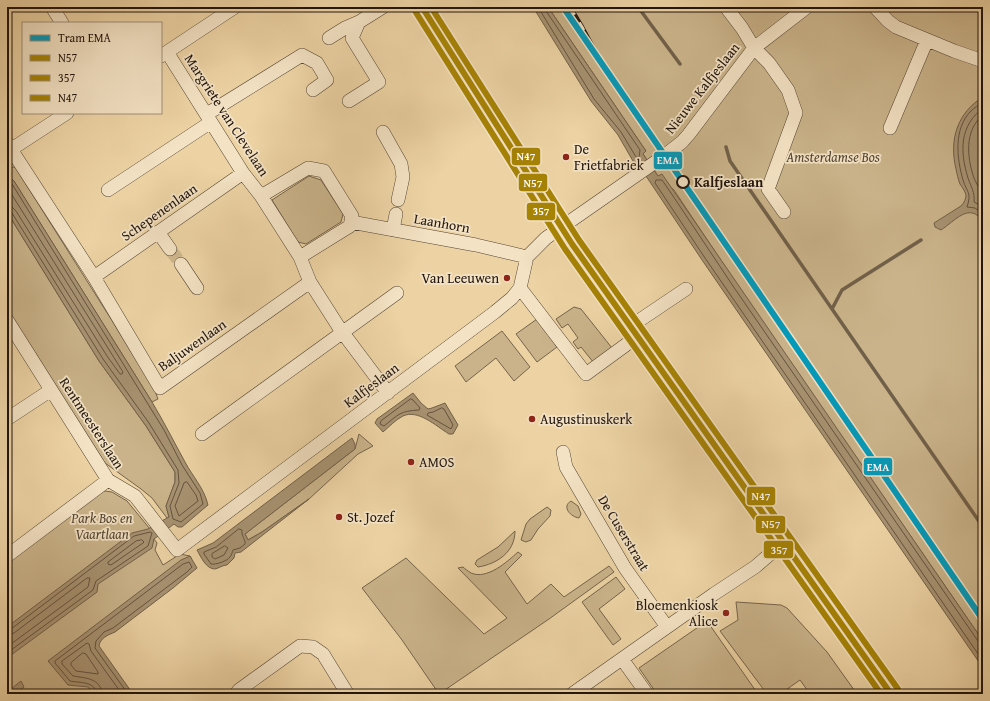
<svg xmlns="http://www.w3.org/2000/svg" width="990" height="701" viewBox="0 0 990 701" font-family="'Gentium Book Plus',serif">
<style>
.green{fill:#cab38a;stroke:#75644c}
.water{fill:#a79271;stroke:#716049}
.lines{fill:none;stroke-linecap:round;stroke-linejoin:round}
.shore{stroke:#64533f;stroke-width:1}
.stream{stroke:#716049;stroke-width:3.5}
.minor-tunnel{stroke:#ceb68d;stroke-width:13;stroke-dasharray:13 6;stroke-linecap:butt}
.minor-casing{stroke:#534433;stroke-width:14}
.major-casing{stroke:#20140d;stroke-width:18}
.minor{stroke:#f3e2c4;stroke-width:13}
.major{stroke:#edd3a4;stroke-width:16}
.rail-casing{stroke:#20140d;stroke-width:4.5}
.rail{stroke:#f3e2c4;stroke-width:3;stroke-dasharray:9;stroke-linecap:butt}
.bus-1-casing{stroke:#f3e2c4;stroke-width:9}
.bus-2-casing{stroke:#f3e2c4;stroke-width:9}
.bus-3-casing{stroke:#f3e2c4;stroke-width:9}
.bus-1{stroke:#a68205;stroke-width:6}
.bus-2{stroke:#a68205;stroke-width:6}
.bus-3{stroke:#a68205;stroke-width:6}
.tram-1-casing{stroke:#f3e2c4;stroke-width:9}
.tram-1{stroke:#039abb;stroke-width:6}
.poi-dot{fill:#8f2418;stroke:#f3e2c4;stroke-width:1.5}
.stop-dot{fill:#f3e2c4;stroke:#20140d;stroke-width:2}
.labels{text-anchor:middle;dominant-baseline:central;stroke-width:3.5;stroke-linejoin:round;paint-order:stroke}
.street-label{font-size:14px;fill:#20140d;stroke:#f3e2c4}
.poi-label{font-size:14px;fill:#20140d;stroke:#f3e2c4;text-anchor:start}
.park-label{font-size:14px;font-style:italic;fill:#534432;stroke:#f3e2c4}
.stop-label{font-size:14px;font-weight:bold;fill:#20140d;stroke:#f3e2c4;text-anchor:start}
.line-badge{stroke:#f3e2c4;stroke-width:1.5}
.badge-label{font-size:11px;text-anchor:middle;font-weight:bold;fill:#fff}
</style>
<rect width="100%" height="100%" fill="#edd3a4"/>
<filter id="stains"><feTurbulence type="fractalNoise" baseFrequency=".005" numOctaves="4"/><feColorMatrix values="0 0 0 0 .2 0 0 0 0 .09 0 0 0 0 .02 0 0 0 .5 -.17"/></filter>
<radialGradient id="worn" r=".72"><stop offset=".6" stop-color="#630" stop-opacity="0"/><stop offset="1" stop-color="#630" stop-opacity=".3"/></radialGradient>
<!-- green -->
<path class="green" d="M548,7H983V641L738,286L674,190L658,176L643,154L646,151Z
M15,167L111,319L155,391L158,399L152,402L14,181L7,176V168Z
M309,176L321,180L343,214L341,222L306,244L298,242L272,200Z
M7,212L99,361L146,426L175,472V482L166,506L169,517L167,518L152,498L141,489L105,463L7,308Z
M574,307L581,309L612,348L594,363L581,347L578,349L573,342L578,338L568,324L562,328L556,319Z
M537,319L557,347L537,362L516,334Z
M502,331L530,367L514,381L496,358L466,382L455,366Z
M359,434L373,446L358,454L309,499L262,532L248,540L245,534L355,449Z
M98,490L112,492L127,501L150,529L7,633V558Z
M571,501L578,506L581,514L579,518C571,517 561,507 571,501Z
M547,507L551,510L550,516L538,529L531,540L526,542L521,540L526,524L530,519Z
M515,531C515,552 497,564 478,567L475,564L477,560L498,547Z
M154,539L157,543L155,550L163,565L180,554L190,556L191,558L65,654L98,694H7V650Z
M518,552L522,555L505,572L527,604L551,584L564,597L609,566L614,572L549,619L439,694L402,640L362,588L406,558L484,634L507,618L458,568L463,567C465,569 468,571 471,573C487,580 507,562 518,552Z
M616,577L625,589L599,609L621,639L613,645L582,602Z
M736,602L781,605L787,608L827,652L857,694H810L800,680L780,694H767L720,631L738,620Z
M707,621L758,694H657L639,668Z"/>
<!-- water -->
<path class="water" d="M533,7H548L646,151L643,154L658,176L662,174L983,641V668L702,260L644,173L633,161L618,135L591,101Z
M983,97V222C970,201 955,221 941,230L935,227L934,223L961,206C964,203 966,199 966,195C965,191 962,187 960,184C958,179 957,174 956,169C949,140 957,113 983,97Z
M7,176L14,181L152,402C164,422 174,442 185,462C193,477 204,488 208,505L182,527H178L174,524L154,539L152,548L98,584L97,592L7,658V627L132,533L148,529L167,518L169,517L166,506L175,482V472L146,426L99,361L7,212Z
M413,393L421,403L428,409L432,408L445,403L458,425L453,434H449C436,426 418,409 403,416C395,420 389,427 383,432L375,423L377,419Z
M352,438L355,444V449L245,534L248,540L262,532L309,499L241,552L235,553L234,558L227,565C223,565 219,568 215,569C206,569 201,557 197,550L213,543Z
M190,556L197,568L173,588L115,632C108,635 100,638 99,646L133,694H94L88,687L68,685L48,661L181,560Z
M21,681L24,687L16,694H7V692Z"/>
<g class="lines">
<!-- shore -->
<path class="shore" d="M538,7L594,99L621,132L636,157L639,158L640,150L546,11L545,7
M983,102C979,105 974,108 971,111C953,129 957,159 963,180C967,193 972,192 967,207L975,208L983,214
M983,108C959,126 960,152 968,178C971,187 975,192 974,202L983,207
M983,115C964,130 967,158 974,178C977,185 981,190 981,198L983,200
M7,181L12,184L164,430L182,465L200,493L203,504L181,522L173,519L170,506L179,483L178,470L149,423L103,359L12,213L7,211
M7,187L123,372L122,374H120L107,356L16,211L12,207L7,206
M411,399L413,400L420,408L419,410C400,411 399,414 384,426L380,424L381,421Z
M442,408L444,409L453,425L451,429L427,415L428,413L433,412Z
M187,482L196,495L198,501L179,516L175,506L184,483Z
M239,529L242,530C241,536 246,540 245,544L240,548L233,550C232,552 232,555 230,557C227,561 216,565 211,564L204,554V552L216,547Z
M142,540L144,542L143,543L111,565L108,564V562L136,541Z
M225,546L228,548L224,555L215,559L212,557V554Z
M7,630L11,629L134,536L150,532L152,533L148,546L96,581L93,590L7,653
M7,635L14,633L87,578H90L88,587L7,647
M983,643L978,641L735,289L671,193L662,180H656L655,183L705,258L983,661
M83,653L86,654L98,672V674L76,671L71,665V663Z
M97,694C95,681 80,683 70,681L55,663V661L183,564L189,562L192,567L187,572L113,628L104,632L96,641L95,648L128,694
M102,694C101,678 85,678 73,676L62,664V661L87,643L89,644L91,651L122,694"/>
<!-- stream -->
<path class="stream" d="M638,7L680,64
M726,147L730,161L832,309
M921,240L842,290L832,309L983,527"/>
<!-- minor-tunnel -->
<path class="minor-tunnel" d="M170,249L181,264"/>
<defs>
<path id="minor" d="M52,7L62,23
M726,7L742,28L754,48L769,63L788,90L796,113L768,189L784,212
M875,7L888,21L896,27L954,51L983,61
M329,38L345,28L359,22L383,7
M167,52L243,173L261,196L300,257L310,282L340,329L388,393
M161,56L235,7
M349,101L379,82L352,38L359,22
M207,114L302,55L317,63L327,80L313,90
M890,128L927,40
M383,132L401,164L403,177L398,200
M7,143L94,277L160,388L310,282
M7,152L67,113
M108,190L211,122
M261,196L308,168L324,171L352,216L350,226L300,257
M351,222L476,245L527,257
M393,230L396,214
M158,232L170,249
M181,264L197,288
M94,277L243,173
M520,288L586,374L638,336
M7,320L108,480L135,496L177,550L495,312L512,298L520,288L527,257L546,238L664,156L682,142L689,134L754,48L807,7
M631,326L686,289
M7,419L51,390
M202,434L397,293
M563,452L566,467L625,568L667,627
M7,556L108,480
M622,659L647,694
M236,694L239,690L300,646L313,647L323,654L347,693
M572,694L714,594L755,567L784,542"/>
<path id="major" d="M422,7L572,244L891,694"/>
</defs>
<!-- minor casing -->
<use href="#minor" class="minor-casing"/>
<!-- major casing -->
<use href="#major" class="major-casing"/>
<!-- minor -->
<use href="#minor" class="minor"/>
<!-- major -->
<use href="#major" class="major"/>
<defs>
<path id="rail" d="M570,7L582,27L606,71"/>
</defs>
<!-- rail casing -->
<use href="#rail" class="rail-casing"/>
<!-- rail -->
<use href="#rail" class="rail"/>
<defs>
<path id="bus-1" d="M422,7L572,244L891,694"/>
<path id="bus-2" d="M415,11L565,249L881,694"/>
<path id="bus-3" d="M431,7L579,240L898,689"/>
</defs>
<!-- bus-1 casing -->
<use href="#bus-1" class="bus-1-casing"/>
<!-- bus-2 casing -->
<use href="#bus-2" class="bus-2-casing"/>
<!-- bus-3 casing -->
<use href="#bus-3" class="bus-3-casing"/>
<!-- bus-1 -->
<use href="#bus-1" class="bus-1"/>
<!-- bus-2 -->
<use href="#bus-2" class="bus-2"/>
<!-- bus-3 -->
<use href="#bus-3" class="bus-3"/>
<defs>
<path id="tram-1" d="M563,7L983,620"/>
</defs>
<!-- tram-1 casing -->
<use href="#tram-1" class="tram-1-casing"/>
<!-- tram-1 -->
<use href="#tram-1" class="tram-1"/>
</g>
<!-- markers -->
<g class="poi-dot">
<circle cx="566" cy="157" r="4"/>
<circle cx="507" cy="278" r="4"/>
<circle cx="532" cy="419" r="4"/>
<circle cx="411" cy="462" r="4"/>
<circle cx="339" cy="517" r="4"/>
<circle cx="726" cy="613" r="4"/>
</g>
<circle class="stop-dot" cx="683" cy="182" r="6"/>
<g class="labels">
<!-- street labels -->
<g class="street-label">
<text transform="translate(702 88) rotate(-52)">Nieuwe Kalfjeslaan</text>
<text transform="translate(227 115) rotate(57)">Margriete van Clevelaan</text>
<text transform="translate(159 212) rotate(-35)">Schepenenlaan</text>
<text transform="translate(442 223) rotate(10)">Laanhorn</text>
<text transform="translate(192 345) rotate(-35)">Baljuwenlaan</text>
<text transform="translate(371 385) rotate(-37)">Kalfjeslaan</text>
<text transform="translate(92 423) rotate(57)">Rentmeesterslaan</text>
<text transform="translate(624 533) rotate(59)">De Cuserstraat</text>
</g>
<!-- poi labels -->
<g class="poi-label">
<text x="574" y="149">De<tspan x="574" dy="16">Frietfabriek</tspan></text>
<text x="499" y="278" text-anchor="end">Van Leeuwen</text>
<text x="540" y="419">Augustinuskerk</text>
<text x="419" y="462">AMOS</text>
<text x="347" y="517">St. Jozef</text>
<text x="718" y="605" text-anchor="end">Bloemenkiosk<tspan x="718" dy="16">Alice</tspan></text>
</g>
<!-- park labels -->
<g class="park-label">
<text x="833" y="157">Amsterdamse Bos</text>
<text x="102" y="518">Park Bos en<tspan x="102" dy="16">Vaartlaan</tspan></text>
</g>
<!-- stop labels -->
<g class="stop-label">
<text x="694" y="182">Kalfjeslaan</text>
</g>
</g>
<g class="line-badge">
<rect x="511" y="147" width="30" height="19" rx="4" fill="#a68205"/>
<rect x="653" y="151" width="30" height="19" rx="4" fill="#039abb"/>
<rect x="518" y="173" width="30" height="19" rx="4" fill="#a68205"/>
<rect x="526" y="202" width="30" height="19" rx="4" fill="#a68205"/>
<rect x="863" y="457" width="30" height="19" rx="4" fill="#039abb"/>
<rect x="746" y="486" width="30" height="20" rx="4" fill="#a68205"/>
<rect x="755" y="515" width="31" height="19" rx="4" fill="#a68205"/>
<rect x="763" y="540" width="31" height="19" rx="4" fill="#a68205"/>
</g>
<g class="badge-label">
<text x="526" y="160">N47</text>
<text x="668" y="164">EMA</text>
<text x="533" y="187">N57</text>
<text x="541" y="215">357</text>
<text x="878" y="471">EMA</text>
<text x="761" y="500">N47</text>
<text x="771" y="528">N57</text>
<text x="779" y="554">357</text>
</g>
<!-- margin -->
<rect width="990" height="701" fill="none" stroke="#edd3a4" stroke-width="24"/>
<rect x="8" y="8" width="974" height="685" fill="none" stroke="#20140d" stroke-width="2"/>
<rect x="12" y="12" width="966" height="677" fill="none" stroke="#20140d"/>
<!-- legend -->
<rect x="22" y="22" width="140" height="92" fill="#f3e2c4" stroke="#9f907b"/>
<rect x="30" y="35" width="20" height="6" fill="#039abb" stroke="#9f907b"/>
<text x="58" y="42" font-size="12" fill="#20140d">Tram EMA</text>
<rect x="30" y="55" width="20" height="6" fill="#a68205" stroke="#9f907b"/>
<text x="58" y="62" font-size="12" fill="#20140d">N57</text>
<rect x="30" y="75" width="20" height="6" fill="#a68205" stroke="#9f907b"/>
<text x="58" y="82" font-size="12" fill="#20140d">357</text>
<rect x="30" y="95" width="20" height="6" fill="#a68205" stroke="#9f907b"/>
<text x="58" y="102" font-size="12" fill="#20140d">N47</text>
<rect width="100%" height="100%" filter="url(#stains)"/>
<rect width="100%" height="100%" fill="url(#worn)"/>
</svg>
